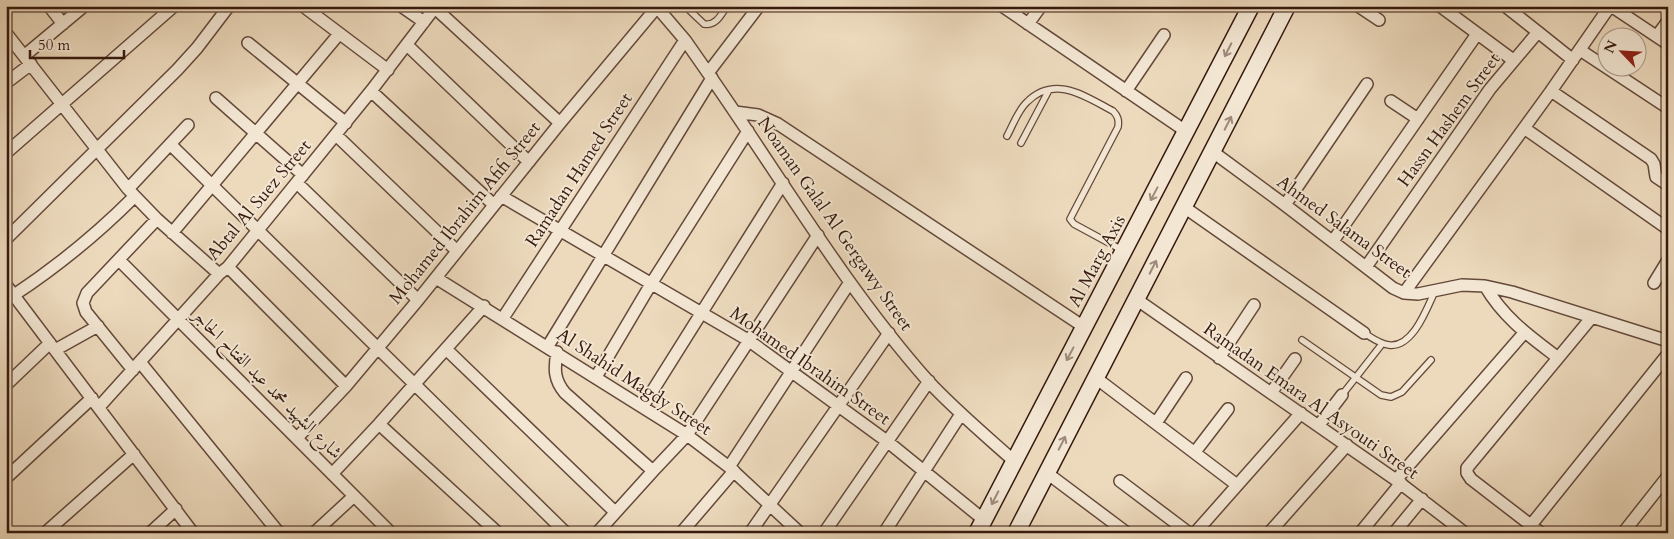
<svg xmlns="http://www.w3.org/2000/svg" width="1674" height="539" viewBox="0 0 1674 539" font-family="Cardo,Amiri,serif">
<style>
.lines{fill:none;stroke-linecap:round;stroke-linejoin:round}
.service-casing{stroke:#64493a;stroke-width:8}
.minor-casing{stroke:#64493a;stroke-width:14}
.secondary-casing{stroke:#36190e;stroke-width:19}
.service{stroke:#f3e7d4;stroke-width:5.5}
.minor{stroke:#f3e7d4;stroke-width:11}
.secondary{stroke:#f3e7d4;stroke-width:16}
.oneway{stroke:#9e8a7b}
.labels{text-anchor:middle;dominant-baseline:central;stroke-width:4;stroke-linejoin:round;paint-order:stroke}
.street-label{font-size:18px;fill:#36190e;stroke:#f3e7d4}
</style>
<rect width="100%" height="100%" fill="#eddabd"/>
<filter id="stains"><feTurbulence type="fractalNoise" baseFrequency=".004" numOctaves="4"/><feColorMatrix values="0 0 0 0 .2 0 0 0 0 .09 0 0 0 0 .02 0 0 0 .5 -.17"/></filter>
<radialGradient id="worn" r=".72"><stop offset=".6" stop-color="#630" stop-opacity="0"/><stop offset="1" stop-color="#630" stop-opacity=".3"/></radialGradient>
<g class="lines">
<defs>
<path id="service" d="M685,6L704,24C716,26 721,15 727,6
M1007,136C1013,125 1018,110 1027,102C1055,74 1086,97 1113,111C1118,116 1119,120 1118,127L1070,219L1074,224L1122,250
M1021,143L1049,90
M1364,333C1372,338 1380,344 1389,345C1413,348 1427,308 1435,291
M1302,340L1381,395L1391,397L1402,392L1431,360
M1342,395L1382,344"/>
<path id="minor" d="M49,6L63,24
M303,6L388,70
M401,6L424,22
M656,6L685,40L708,73C780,176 844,286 928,381C955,410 985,435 1014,461
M1002,6L1187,132
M1358,6L1379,20
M1440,6L1513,60
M1505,6L1538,32
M1611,6L1668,44
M435,8L560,123
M1028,24L1041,6
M6,33L128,189L157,219L219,274
M1657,36L1668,21
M248,43L346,123
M407,45L529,162
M1580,50L1668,108
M24,56L84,6
M708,73L759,6
M6,83L31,64
M371,91L494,205
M1126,91L1164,35
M1551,91L1651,159L1654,164L1656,177L1668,185
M216,98L303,175
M1391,101L1418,119
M735,112L758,115L778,124L1084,327
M1524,128L1668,229
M336,135L457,251
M170,144L566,533
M1213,152L1285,205L1393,288L1404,293L1418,294L1462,285L1485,286L1512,292L1668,341
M6,153L174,6
M297,183L418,300
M128,189L188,125
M501,196L748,340L888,442L984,520
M1285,205L1367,84
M1184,207L1364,333
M172,233L339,34
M6,239L177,70L197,48L229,6
M1333,241L1477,34
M119,260L391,533
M228,267L346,386
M1366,267L1490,89L1538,32L1573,60
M436,278L687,435L729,467L800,533
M1654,283L1668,260
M6,285L193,533
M1485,286C1504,318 1528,335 1557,357
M1404,293L1551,91L1610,6
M14,295C58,266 97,234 134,197
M1136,299L1396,480L1465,533
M503,318L685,40
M548,346L712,78
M446,349L615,512
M55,350L98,326
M557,352C554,369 554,380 565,393L653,471
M1219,358L1254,305
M140,362L279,533
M133,370L86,312L83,303L87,293L157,219
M596,377L651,284L748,131
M1096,378L1237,485
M6,385L50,343
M1271,393L1295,359
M643,406L783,183
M99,407L219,274L228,267L371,91L436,6
M1156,423L1186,378
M379,424L498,533
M1319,425L1342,395
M297,438L346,386L418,300L560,123L657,7
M1195,452L1228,409
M729,467L850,282
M1047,473L1127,533
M332,474L379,424L484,306
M6,478L92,398
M1396,480L1524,333
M1120,481L1189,533
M1531,525L1668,354
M45,533L134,454
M150,533L176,509
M314,533L354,496
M597,533L653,471L687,435L818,235
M681,533L734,471
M750,533L889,333
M824,533L929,381
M884,533L961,414
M1195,533L1301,413
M1269,533L1347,445
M1360,533L1401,483
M1394,533L1422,499
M1541,533L1471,479L1467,473V468L1592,317
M1623,533L1668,476"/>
<path id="secondary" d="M977,533L1251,6
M1016,533L1287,6"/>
</defs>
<!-- service casing -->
<use href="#service" class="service-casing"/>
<!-- minor casing -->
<use href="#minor" class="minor-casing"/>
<!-- secondary casing -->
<use href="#secondary" class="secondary-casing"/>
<!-- service -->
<use href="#service" class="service"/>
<!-- minor -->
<use href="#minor" class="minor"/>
<!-- secondary -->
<use href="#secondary" class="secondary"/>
</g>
<!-- one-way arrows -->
<defs><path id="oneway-shaft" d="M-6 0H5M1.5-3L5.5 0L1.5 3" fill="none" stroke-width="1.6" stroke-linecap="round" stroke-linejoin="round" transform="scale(1.25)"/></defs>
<g class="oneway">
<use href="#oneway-shaft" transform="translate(1228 50) rotate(117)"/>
<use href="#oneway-shaft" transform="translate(1228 123) rotate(-63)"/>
<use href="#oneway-shaft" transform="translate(1154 194) rotate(118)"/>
<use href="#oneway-shaft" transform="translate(1153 267) rotate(-63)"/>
<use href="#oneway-shaft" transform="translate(1070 354) rotate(118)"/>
<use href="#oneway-shaft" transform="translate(1062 443) rotate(-63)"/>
<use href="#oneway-shaft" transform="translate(995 498) rotate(117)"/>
</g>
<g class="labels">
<!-- street labels -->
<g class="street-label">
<text transform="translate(1449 120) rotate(-54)">Hassn Hashem Street</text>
<text transform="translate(579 170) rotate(-57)">Ramadan Hamed Street</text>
<text transform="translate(259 200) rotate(-50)">Abtal Al Suez Street</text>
<text transform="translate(465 213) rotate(-51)">Mohamed Ibrahim Afifi Street</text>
<text transform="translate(835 224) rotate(55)">Noaman Galal Al Gergawy Street</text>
<text transform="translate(1344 227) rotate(36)">Ahmed Salama Street</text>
<text transform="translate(1097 261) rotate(-62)">Al Marg Axis</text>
<text transform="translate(810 366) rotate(35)">Mohamed Ibrahim Street</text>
<text transform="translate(634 382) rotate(33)">Al Shahid Magdy Street</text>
<text transform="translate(267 384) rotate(45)">شارع الشهيد محمد عبد الفتاح الحاجر</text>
<text transform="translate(1311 401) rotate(35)">Ramadan Emara Al Asyouti Street</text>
</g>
</g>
<!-- margin -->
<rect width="1674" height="539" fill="none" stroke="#eddabd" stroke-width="25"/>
<rect x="8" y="8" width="1659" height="524" fill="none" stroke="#36190e" stroke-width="2.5"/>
<rect x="12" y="12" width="1649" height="514" fill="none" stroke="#36190e"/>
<!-- north arrow -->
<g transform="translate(1622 52) rotate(295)"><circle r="24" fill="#f3e7d4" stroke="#a79585"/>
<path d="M0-4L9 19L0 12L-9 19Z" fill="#8f2418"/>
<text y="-8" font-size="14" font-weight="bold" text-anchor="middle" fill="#36190e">N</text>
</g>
<!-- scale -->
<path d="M30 50v8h94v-8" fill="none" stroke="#36190e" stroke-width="2.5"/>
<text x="38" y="50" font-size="15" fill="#36190e" stroke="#f3e7d4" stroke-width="4" paint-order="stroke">50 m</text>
<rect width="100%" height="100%" filter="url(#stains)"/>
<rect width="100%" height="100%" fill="url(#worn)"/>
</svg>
